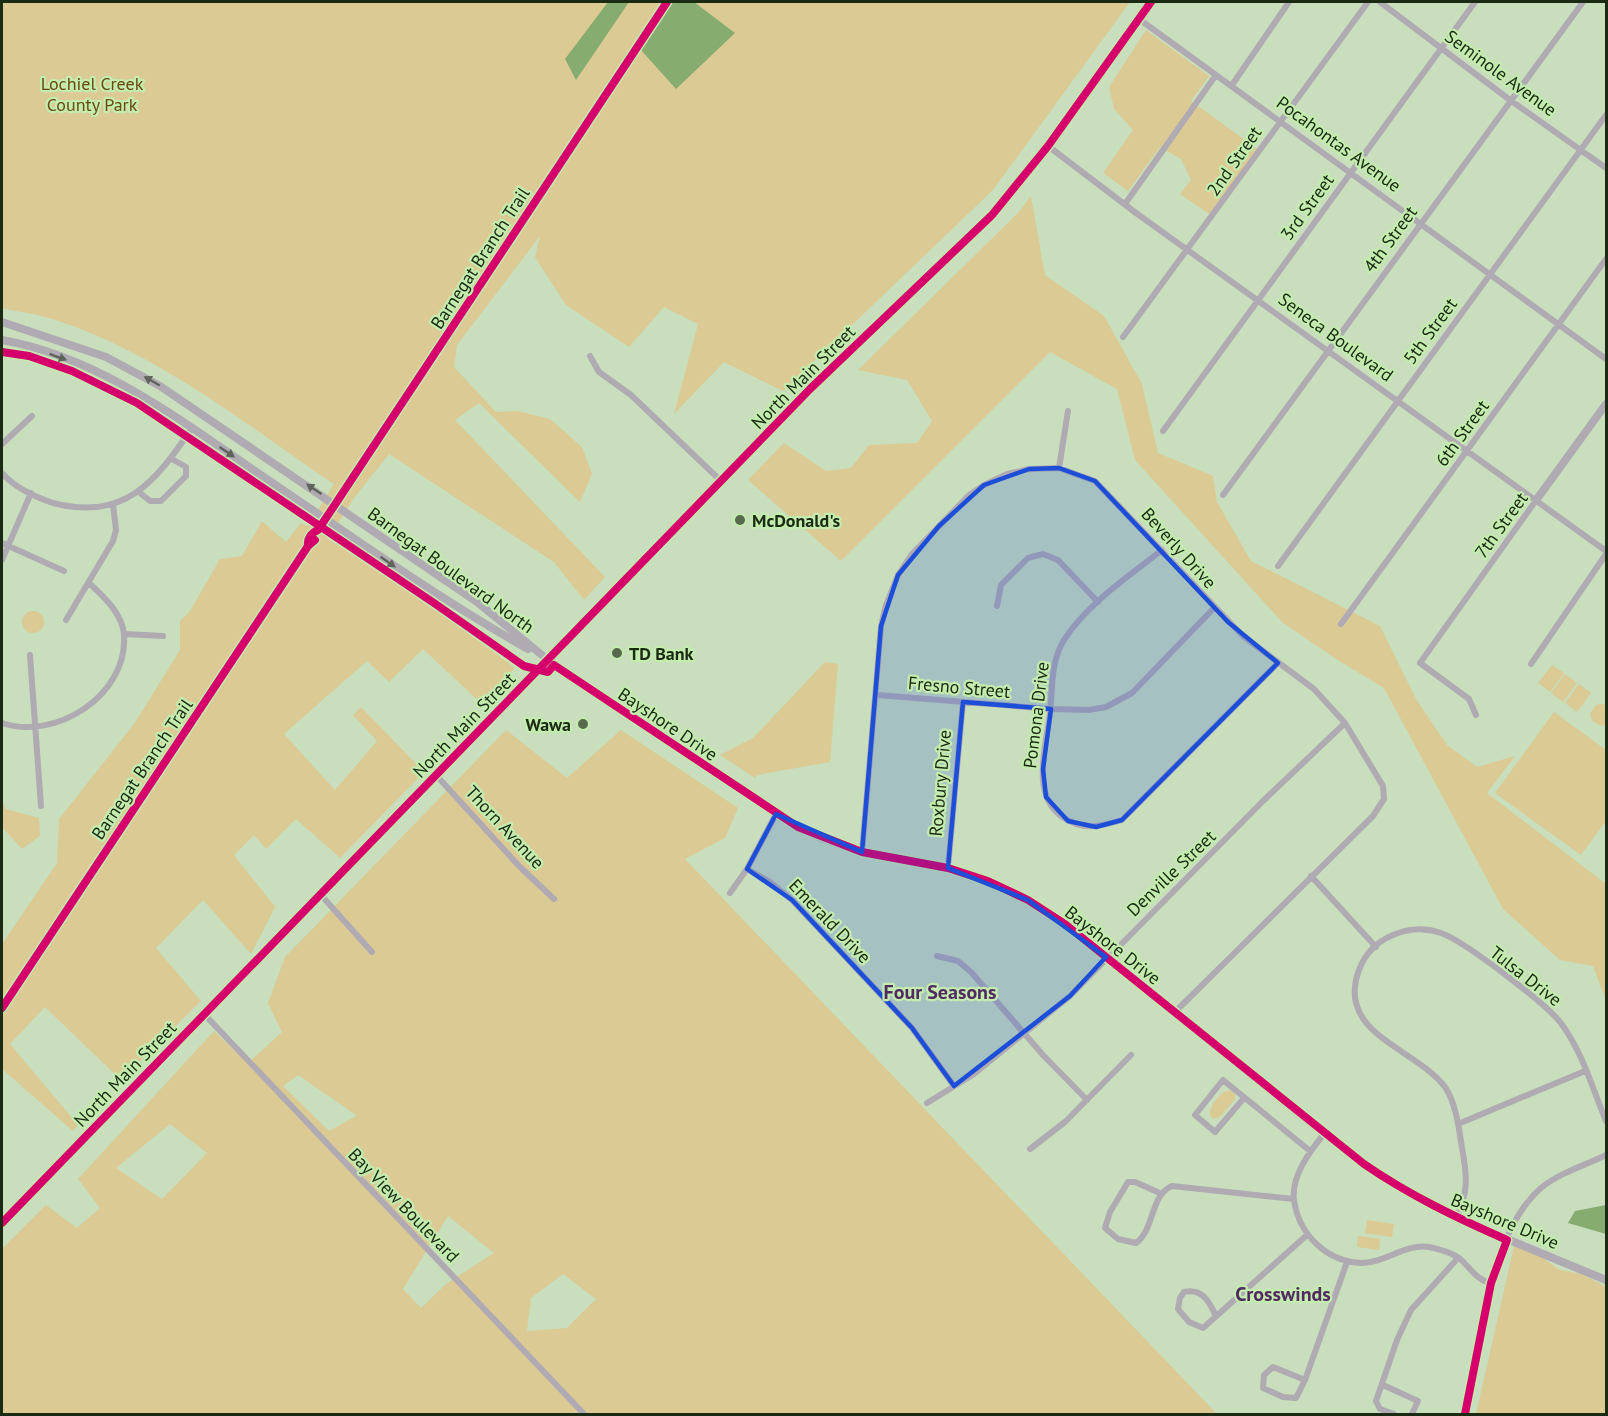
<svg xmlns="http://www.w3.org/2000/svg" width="1608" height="1416" viewBox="0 0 1608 1416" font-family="'PT Sans',sans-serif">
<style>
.green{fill:#dbca94;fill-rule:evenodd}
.water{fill:#86ac70}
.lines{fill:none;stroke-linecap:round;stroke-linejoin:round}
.minor{stroke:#b0aab3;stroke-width:6}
.tertiary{stroke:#b0aab3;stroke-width:8}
.trunk{stroke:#a199a4;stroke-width:10}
.cycleway-casing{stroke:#c3ecae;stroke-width:11}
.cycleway{stroke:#d6006c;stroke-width:8}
.oneway{fill:#5e645a}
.marked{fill:#1d4ed8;fill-opacity:0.2;stroke:#1d4ed8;stroke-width:4.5;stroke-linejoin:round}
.poi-dot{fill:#58694e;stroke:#c3ecae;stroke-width:2}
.labels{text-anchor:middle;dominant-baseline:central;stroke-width:4.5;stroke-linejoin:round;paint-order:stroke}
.street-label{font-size:18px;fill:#1b2a12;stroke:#c3ecae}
.park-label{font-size:18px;fill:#6c490e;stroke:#c3ecae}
.poi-label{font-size:18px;font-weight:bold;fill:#1b2a12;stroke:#c3ecae;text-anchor:start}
.neighbourhood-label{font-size:20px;font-weight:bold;fill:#512a61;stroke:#c3ecae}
</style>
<rect width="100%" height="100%" fill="#c8debc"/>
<!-- green -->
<path class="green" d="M2,2H1130L993,190L783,391L724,362L674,414L698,324L664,307L629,347L566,305L535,257L540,236L457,345L454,367L496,412L518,411L550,419L582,447L592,474L580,502L479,403L455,420L605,577L584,600L554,562L389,454L354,498L328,539L430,604L515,668L484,706L423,649L389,682L367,661L284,734L335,790L377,741L353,715L361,707L424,772L340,858L296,819L266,849L254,835L234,855L275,907L251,954L203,900L156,948L201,1001L121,1080L45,1007L10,1044L78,1125L73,1131L2,1069V944L57,863L59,819L134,724L180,650V621L190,611L220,559L242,556L262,521L286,542L301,523L308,526L334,484C245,424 158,353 55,320C38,314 19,312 2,308Z
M1146,30L1209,76L1191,101L1259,150L1209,214L1180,194L1191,180L1181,159L1160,147L1128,191L1103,173L1133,130L1114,109L1109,87Z
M1031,196L1045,275L1104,316L1142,384L1158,453L1213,476L1217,502L1251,561L1380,626L1416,699L1447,745L1477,767L1515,756L1487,793L1606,884V1000L1593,966L1560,960L1503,909L1384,688L1336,659L1282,622L1135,460L1117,389L1050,352L841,561L748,480L784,443L826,471L851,468L869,445L917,443L932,421L907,380L858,370L1019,212Z
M22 622a11 11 0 1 1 22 0a11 11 0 1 1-22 0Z
M825,662L838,664L830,762L757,775L755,778L720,755L753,738Z
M1552,665L1564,673L1550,692L1538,683Z
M1565,674L1577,683L1563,702L1551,693Z
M1579,684L1591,693L1577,712L1565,703Z
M1602,704L1606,705V725L1601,726L1592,721L1590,714L1596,705Z
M1554,712L1606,750V821L1581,855L1495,793Z
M506,730L567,778L621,730L738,808L725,838L685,859L1217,1414H2V1249L46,1205L77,1228L100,1208L78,1179L214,1031L248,1063L282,1032L268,1003L285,957ZM298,1075L356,1115V1116L329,1131L283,1086ZM170,1124L207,1153L162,1199L116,1168ZM448,1216L494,1253L446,1284L421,1308L403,1289ZM563,1274L596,1299L567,1328L527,1331L531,1298Z
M2,800L6,809L39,818L40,836L22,849L2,827Z
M1230,1090L1235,1094V1099L1220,1117L1213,1119L1210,1115C1209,1106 1221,1091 1230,1090Z
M1367,1220L1394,1224L1392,1237L1365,1233Z
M1358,1236L1380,1239L1379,1250L1357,1247Z
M1514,1246L1543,1258L1560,1270L1582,1274L1606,1287V1414H1476Z"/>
<!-- water -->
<path class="water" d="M608,2H629L576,80L565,59Z
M671,2H694L735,33L676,89L640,49Z
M1606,1205V1234L1568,1223L1575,1211Z"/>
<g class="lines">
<!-- minor -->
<path class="minor" d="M1380,2L1510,100L1606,168
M1139,19L1606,359
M1232,85L1289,2
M1048,146L1136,213L1606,551
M1125,204L1216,75
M1123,337L1368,2
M590,356L599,372L631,395L721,481
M1163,431L1475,2
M2,444L32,416
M1059,468L1068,411
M2,473C14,487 35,497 53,503C125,522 156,481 192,428
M139,492L150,501H161L186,476V467L172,459
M1223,495L1583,2
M2,543L64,571
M1162,550C1128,577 1087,604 1064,640C1050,663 1053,688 1050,712C1047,744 1030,793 1061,816C1082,831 1099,827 1122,820L1278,663
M2,560L31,493
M1278,566L1606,115
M997,606L1001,585L1028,558L1043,554L1058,560L1098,602
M66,620L113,541L116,530L113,504
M1341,624L1606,259
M124,634L163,636
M30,655L41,806
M1531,664L1606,554
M877,695L1051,709L1089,710L1106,707L1132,693L1214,608
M1476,715L1469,699L1420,663L1537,499
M2,723C55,741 128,696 124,635C123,614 103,596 89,583
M436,775L519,866L554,899
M862,852L881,626L886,605L898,575L912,554L969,495L984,485L1007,474L1029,469L1059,468L1095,481L1243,636L1314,689L1345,723L1383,786L1384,799L1373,816L1174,1013
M948,868L963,702
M747,869L770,882L792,900L912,1028L954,1086
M1311,876L1376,947
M730,893L747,869L776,814
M320,894L372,952
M937,956L958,961L971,972L1043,1055L1087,1100
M204,1014L584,1414
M1244,1098L1215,1132L1195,1115L1223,1080L1310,1151
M927,1103L974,1074L1070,996L1263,801L1345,723
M1458,1124L1585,1071
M1324,1134C1310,1151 1291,1176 1294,1200C1299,1235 1327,1262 1362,1263C1385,1263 1406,1243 1429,1247C1439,1249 1450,1252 1459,1258C1470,1267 1476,1280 1491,1283
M1030,1149L1065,1122L1131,1055
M1162,1194L1135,1182H1128L1110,1212L1105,1228L1118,1239L1136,1243C1155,1229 1150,1195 1172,1186L1294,1199
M1456,1218C1469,1193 1467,1175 1462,1148C1459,1129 1456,1103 1445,1087C1416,1048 1335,1034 1359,970C1371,937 1410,922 1441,933C1464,941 1550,1006 1563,1026C1583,1054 1593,1090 1606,1121
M1216,1316C1209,1301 1202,1288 1184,1292L1180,1298L1178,1309L1189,1322L1203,1328L1307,1235
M1273,1367L1305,1380L1296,1398L1283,1397L1263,1388L1264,1375Z
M1305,1380L1347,1262
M1383,1385L1418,1401L1412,1414
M1394,1414L1380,1409L1376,1401L1397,1340L1411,1310L1458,1258
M1465,1414C1476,1349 1489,1233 1541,1188C1559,1173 1586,1165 1606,1155"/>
<!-- tertiary -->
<path class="tertiary" d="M2,322L106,357L160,386L477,602L548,660L776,814L821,838L862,852L948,868L988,881L1028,900L1065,924L1324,1134L1386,1179L1456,1218L1606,1280
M2,340C98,357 179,419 258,473C347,533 434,596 528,649
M1537,499L1606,404"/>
<!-- trunk -->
<path class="trunk" d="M2,1223L811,388L992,215L1048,146L1151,2"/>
<defs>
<path id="cycleway" d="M2,352L29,356L72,371L137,403L434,603L524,666L548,672L554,665L798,827L862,852L948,868L988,881L1028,900L1065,924L1364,1164C1409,1195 1457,1218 1507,1240L1491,1283L1465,1414
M308,546C307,539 311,533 318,530L338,500L667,2
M2,1008L308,546L315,540
M2,1223L811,388L992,215L1048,146L1151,2"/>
</defs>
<!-- cycleway casing -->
<use href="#cycleway" class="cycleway-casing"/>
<!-- cycleway -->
<use href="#cycleway" class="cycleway"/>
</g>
<!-- one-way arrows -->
<defs><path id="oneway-solid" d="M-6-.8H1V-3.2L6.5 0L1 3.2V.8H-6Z" transform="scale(1.5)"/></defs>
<g class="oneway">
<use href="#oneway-solid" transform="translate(58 357) rotate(20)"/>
<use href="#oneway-solid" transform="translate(152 381) rotate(-150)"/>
<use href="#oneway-solid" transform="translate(227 452) rotate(34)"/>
<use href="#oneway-solid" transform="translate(314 489) rotate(-146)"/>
<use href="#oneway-solid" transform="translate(388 562) rotate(35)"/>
</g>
<!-- marked area -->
<path class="marked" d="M1059,468L1095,481L1228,622L1278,663L1122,820L1096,827L1068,821L1046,797L1043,769L1051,709L963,702L948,868L1028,900L1106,957L1070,996L954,1086L912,1028L792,900L747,869L776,814L862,852L881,626L898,575L939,526L984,485L1029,469Z"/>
<!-- markers -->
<g class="poi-dot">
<circle cx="740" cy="520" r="6"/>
<circle cx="617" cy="653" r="6"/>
<circle cx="583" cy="724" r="6"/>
</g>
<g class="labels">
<!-- street labels -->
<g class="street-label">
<text transform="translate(1501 73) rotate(36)">Seminole Avenue</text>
<text transform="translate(1339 144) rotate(36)">Pocahontas Avenue</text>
<text transform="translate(1234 161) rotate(-55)">2nd Street</text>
<text transform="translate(1307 207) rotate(-54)">3rd Street</text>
<text transform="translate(1390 239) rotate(-54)">4th Street</text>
<text transform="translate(480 258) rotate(-57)">Barnegat Branch Trail</text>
<text transform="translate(1430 331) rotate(-54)">5th Street</text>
<text transform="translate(1336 337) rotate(36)">Seneca Boulevard</text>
<text transform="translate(803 377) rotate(-45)">North Main Street</text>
<text transform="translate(1462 433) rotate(-54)">6th Street</text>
<text transform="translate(1501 525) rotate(-54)">7th Street</text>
<text transform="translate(1179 548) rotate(48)">Beverly Drive</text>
<text transform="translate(451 570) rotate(36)">Barnegat Boulevard North</text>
<text transform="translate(959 687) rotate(5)">Fresno Street</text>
<text transform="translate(1036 715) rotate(-83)">Pomona Drive</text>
<text transform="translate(668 724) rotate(34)">Bayshore Drive</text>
<text transform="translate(464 725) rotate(-46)">North Main Street</text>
<text transform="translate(142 769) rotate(-56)">Barnegat Branch Trail</text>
<text transform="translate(940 783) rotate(-85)">Roxbury Drive</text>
<text transform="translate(505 827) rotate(47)">Thorn Avenue</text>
<text transform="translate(1171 873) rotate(-44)">Denville Street</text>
<text transform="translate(830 921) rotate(46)">Emerald Drive</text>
<text transform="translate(1113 945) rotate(38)">Bayshore Drive</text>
<text transform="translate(1526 976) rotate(38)">Tulsa Drive</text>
<text transform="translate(125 1074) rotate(-46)">North Main Street</text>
<text transform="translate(404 1205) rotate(46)">Bay View Boulevard</text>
<text transform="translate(1505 1221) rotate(23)">Bayshore Drive</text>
</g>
<!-- park labels -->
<g class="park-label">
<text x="92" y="83">Lochiel Creek<tspan x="92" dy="21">County Park</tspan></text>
</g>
<!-- poi labels -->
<g class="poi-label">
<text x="752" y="520">McDonald's</text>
<text x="629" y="653">TD Bank</text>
<text x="571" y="724" text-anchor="end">Wawa</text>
</g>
<!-- neighbourhood labels -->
<g class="neighbourhood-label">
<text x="940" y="992">Four Seasons</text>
<text x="1283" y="1294">Crosswinds</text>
</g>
</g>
<!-- border -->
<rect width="1608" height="1416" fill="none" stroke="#1b2a12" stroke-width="6"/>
</svg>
